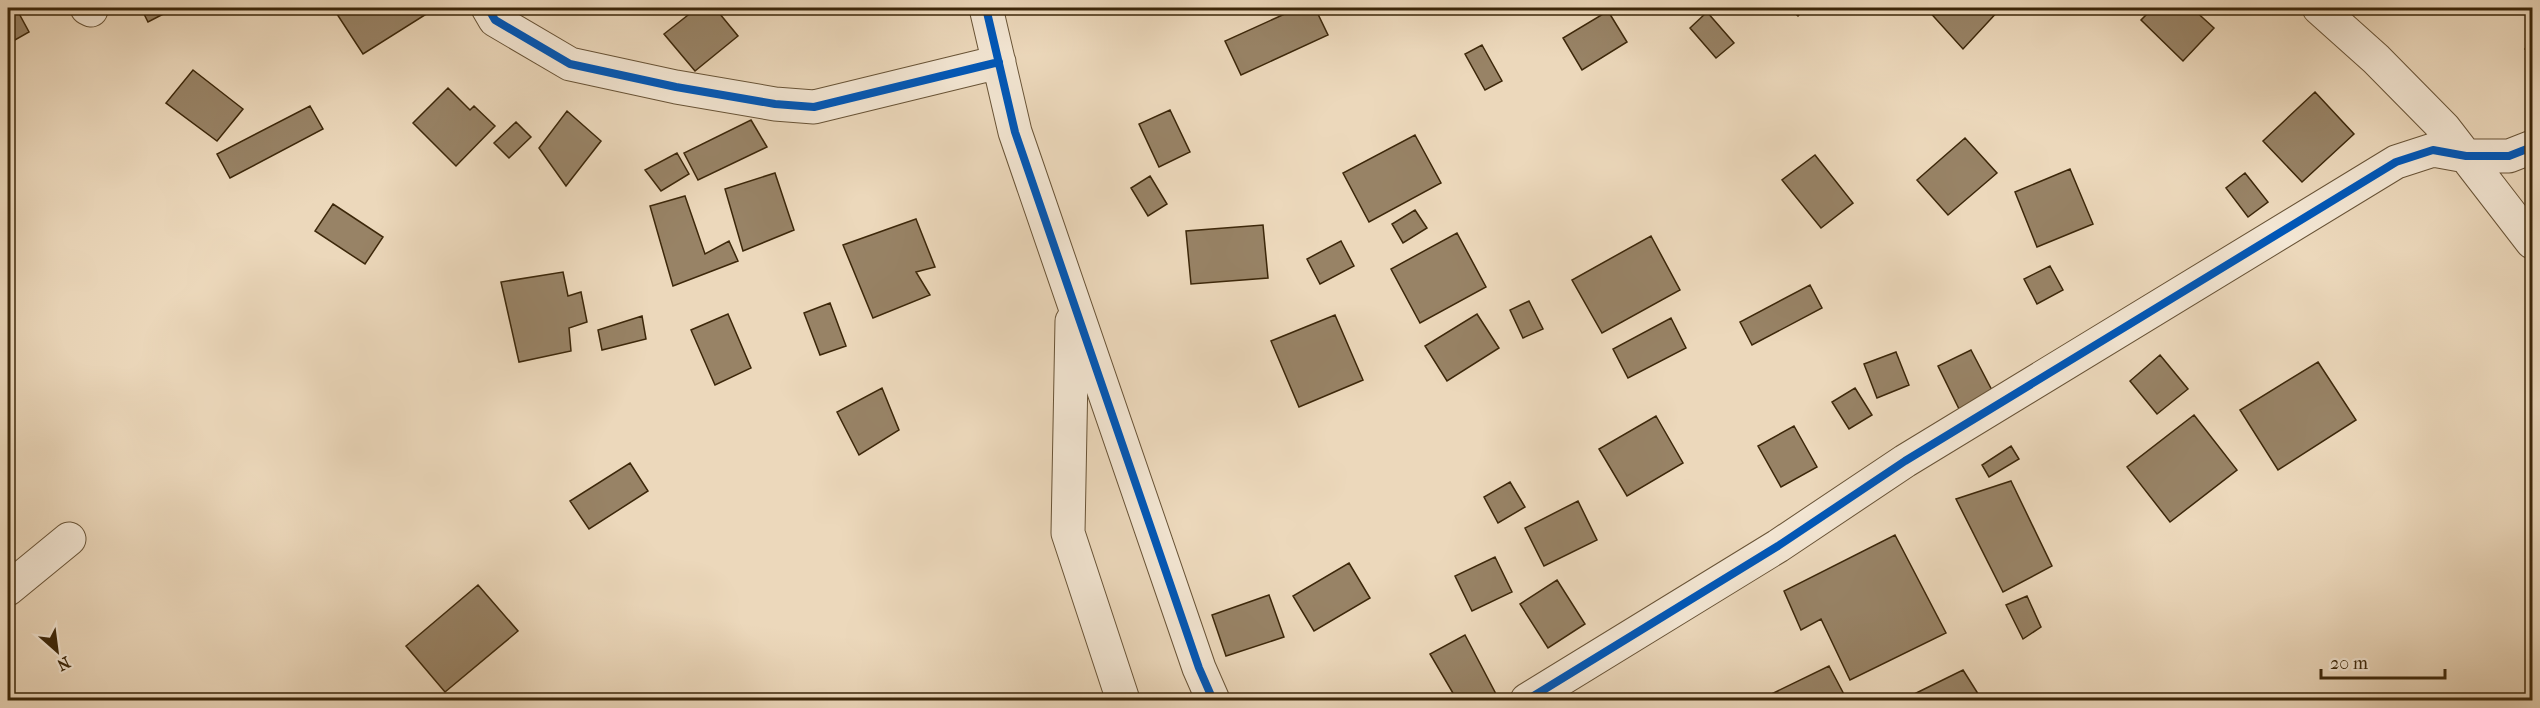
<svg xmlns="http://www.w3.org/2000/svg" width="2540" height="708" viewBox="0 0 2540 708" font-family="'IM FELL French Canon',serif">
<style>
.building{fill:#988366;stroke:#3c270a;stroke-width:1.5}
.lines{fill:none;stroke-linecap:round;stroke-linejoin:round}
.street-casing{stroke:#685336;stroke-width:35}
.street{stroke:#f3e6d3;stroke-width:33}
.cycleway-casing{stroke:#f3e6d3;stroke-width:11}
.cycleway{stroke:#0057b8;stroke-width:8}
</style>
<rect width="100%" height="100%" fill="#ecd8bb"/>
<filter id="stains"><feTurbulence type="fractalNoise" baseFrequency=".00333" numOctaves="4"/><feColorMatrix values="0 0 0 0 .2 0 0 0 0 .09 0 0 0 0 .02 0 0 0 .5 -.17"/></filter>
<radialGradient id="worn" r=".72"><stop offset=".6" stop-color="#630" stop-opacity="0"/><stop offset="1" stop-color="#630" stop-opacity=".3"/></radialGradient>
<!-- building -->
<path class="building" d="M8,8H16L29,32L8,44Z
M141,8H175L148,22Z
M333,8H436L363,54Z
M697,8H715L738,36L695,71L664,34Z
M1298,8H1315L1328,35L1241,75L1225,41Z
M1789,8H1805L1798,16Z
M1926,8H2001L1963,49Z
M2153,8H2192L2214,28L2183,61L2141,20Z
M1608,11L1627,42L1582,70L1563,38Z
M1707,12L1734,43L1716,58L1690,28Z
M2532,37V54L2525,49Z
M1482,45L1502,81L1485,90L1465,54Z
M193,70L243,109L217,141L166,103Z
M448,88L470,110L474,106L495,126L456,166L413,123Z
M2315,92L2354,134L2302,182L2263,141Z
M310,106L323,129L230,178L217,154Z
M1170,110L1190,152L1159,167L1139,124Z
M567,111L601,141L566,186L539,148Z
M751,120L767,147L698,180L684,153Z
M516,122L531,137L509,158L494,143Z
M1415,135L1441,183L1369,222L1343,173Z
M1965,138L1997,173L1948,215L1917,180Z
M677,153L689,174L661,191L645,170Z
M1815,155L1853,203L1821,228L1782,180Z
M2070,169L2093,224L2037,247L2015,192Z
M775,173L794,230L743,251L725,189Z
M2245,173L2268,202L2248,217L2226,188Z
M1150,176L1167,204L1148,216L1131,188Z
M685,196L705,254L729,241L738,261L673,286L650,206Z
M333,204L383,237L365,264L315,231Z
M1415,210L1427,228L1403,243L1392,224Z
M916,219L935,267L916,272L930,295L873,318L843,245Z
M1263,225L1268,278L1191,284L1186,231Z
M1457,233L1486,287L1420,323L1391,269Z
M1651,236L1680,290L1602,333L1572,280Z
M1341,241L1354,266L1320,284L1307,259Z
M2050,266L2063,290L2037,304L2024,279Z
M563,272L568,296L581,292L587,322L569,328L571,351L519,362L501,282Z
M1810,285L1822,308L1752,345L1740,322Z
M1529,301L1543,329L1523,338L1510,310Z
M830,303L846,346L820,355L804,313Z
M728,314L751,368L715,385L691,330Z
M1477,314L1499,348L1447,381L1425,346Z
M1335,315L1363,380L1299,407L1271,341Z
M642,316L646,339L602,350L598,330Z
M1671,318L1686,348L1628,378L1613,349Z
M1971,350L1996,398L1962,415L1938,366Z
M1896,352L1909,385L1877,398L1864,364Z
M2160,355L2188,389L2157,414L2130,381Z
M2318,362L2356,420L2278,470L2240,410Z
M882,388L899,430L859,455L837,412Z
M1855,388L1872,415L1849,429L1832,402Z
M2194,415L2237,470L2170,522L2127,467Z
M1656,416L1683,463L1627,496L1599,449Z
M1794,426L1817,467L1781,487L1758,446Z
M2011,446L2019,459L1989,477L1982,465Z
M630,463L648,491L589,529L570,501Z
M2011,481L2052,566L2003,592L1956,499Z
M1510,482L1525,507L1498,523L1484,497Z
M1578,501L1597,540L1544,566L1525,528Z
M1895,535L1946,633L1850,680L1821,619L1801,630L1784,591Z
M1495,557L1512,592L1472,611L1455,576Z
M1349,563L1370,598L1314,631L1293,596Z
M1557,580L1585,624L1548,648L1520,604Z
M478,585L518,631L445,692L406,646Z
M1269,595L1284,637L1226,656L1212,615Z
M2027,596L2041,627L2023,639L2006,605Z
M1465,635L1497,696L1489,700H1457L1430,654Z
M1829,666L1847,700H1759Z
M1963,670L1982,700H1902Z"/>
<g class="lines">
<defs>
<path id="street" d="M87,8L91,10
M488,8L495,20L570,64L676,87L775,104L814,107L999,62
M986,8L1015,132L1199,668L1213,700
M2319,8L2376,59L2444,128L2532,242
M1072,321L1068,533L1123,700
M8,589L69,539
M1527,700L1778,546L1905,461L2396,162L2433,150L2466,156H2509L2532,147"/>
</defs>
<!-- street casing -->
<use href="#street" class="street-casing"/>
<!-- street -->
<use href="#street" class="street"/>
<defs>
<path id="cycleway" d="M488,8L495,20L570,64L676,87L775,104L814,107L999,62
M986,8L1015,132L1199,668L1213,700
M1527,700L1778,546L1905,461L2396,162L2433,150L2466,156H2509L2532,147"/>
</defs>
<!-- cycleway casing -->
<use href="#cycleway" class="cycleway-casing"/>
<!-- cycleway -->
<use href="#cycleway" class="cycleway"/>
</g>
<!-- margin -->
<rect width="2540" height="708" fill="none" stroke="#ecd8bb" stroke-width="30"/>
<rect x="9" y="9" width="2522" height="690" fill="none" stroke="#3c270a" stroke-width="3"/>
<rect x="15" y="15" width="2510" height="678" fill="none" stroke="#3c270a" stroke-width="1.5"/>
<!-- north arrow -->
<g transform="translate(57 651) rotate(152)" stroke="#f3e6d3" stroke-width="4.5" paint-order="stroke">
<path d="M0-4.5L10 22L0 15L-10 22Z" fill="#3c270a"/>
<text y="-9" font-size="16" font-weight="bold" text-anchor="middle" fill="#3c270a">N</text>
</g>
<!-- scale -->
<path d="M2321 669v9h124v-9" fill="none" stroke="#3c270a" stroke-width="3"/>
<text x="2330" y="669" font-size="18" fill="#3c270a" stroke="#f3e6d3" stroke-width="4.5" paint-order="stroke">20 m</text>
<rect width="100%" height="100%" filter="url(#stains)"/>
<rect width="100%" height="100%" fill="url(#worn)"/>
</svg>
